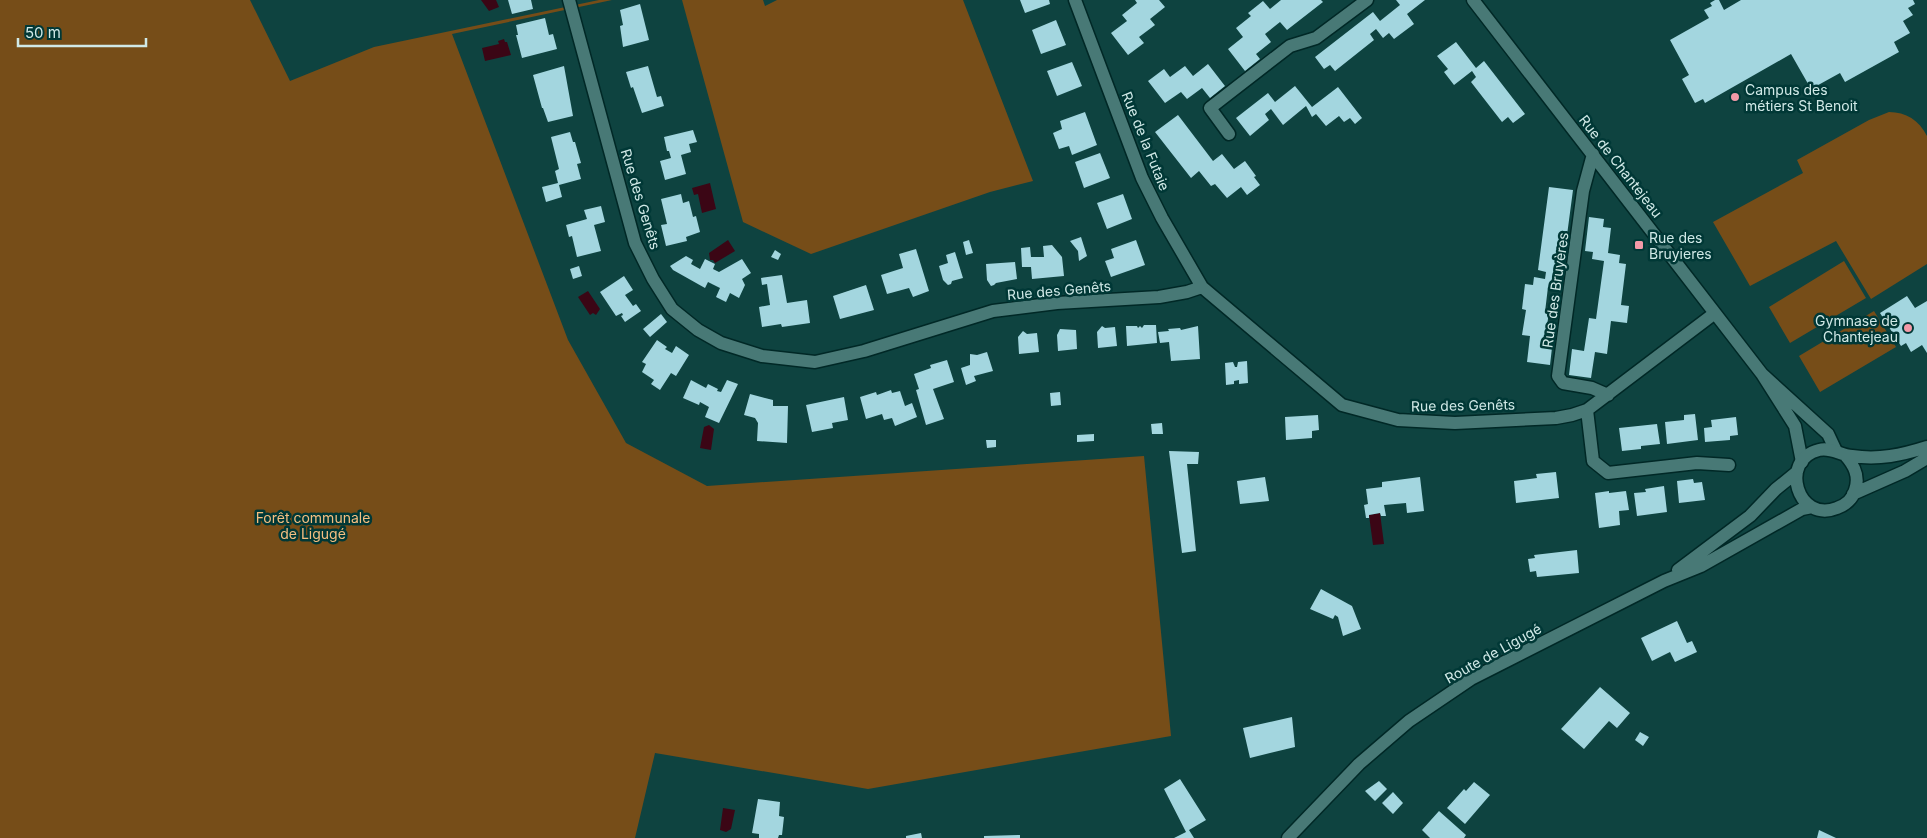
<svg xmlns="http://www.w3.org/2000/svg" width="1927" height="838" viewBox="0 0 1927 838" font-family="Inter,sans-serif">
<style>
.green{fill:#764d18}
.water{fill:#3b0615}
.building{fill:#a3d6df}
.lines{fill:none;stroke-linecap:round;stroke-linejoin:round}
.minor-casing{stroke:#002826;stroke-width:15}
.tertiary-casing{stroke:#002826;stroke-width:15}
.minor{stroke:#487976;stroke-width:12}
.tertiary{stroke:#487976;stroke-width:12}
.poi-dot{fill:#f39aa8;stroke:#003836;stroke-width:2}
.labels{text-anchor:middle;dominant-baseline:central;stroke-width:5;stroke-linejoin:round;paint-order:stroke}
.poi-label{font-size:14px;fill:#d0e9e7;stroke:#003836;text-anchor:start}
.street-label{font-size:14px;fill:#d0e9e7;stroke:#003836}
.park-label{font-size:14px;fill:#f4bf82;stroke:#003836}
</style>
<rect width="100%" height="100%" fill="#0e4340"/>
<!-- green -->
<path class="green" d="M0,0H250L290,81L374,47L599,0H612L452,34L568,340L626,443L707,486L1144,456L1171,736L868,789L655,753L635,838H0Z
M682,0H763L765,6L777,0H963L1033,181L990,192L811,254L743,222Z
M1889,112C1906,112 1919,120 1927,136V264L1871,299L1836,241L1750,286L1713,222L1803,173L1797,160L1869,120Z
M1844,261L1866,298L1790,343L1769,307Z
M1874,311L1896,347L1820,392L1799,356Z"/>
<!-- water -->
<path class="water" d="M481,0H496L499,7L489,11Z
M504,39L505,42H507L511,55L485,61L482,48L499,44L498,41Z
M710,183L716,209L702,213L698,194L694,195L692,188Z
M728,240L735,251L715,263L713,260H710L709,253Z
M588,291L600,309L596,315L593,313L590,315L578,297Z
M709,425L714,429L711,450L700,448L704,427Z
M1380,513L1384,544L1373,545L1369,515Z
M723,808L735,810L731,829L726,832L720,830Z"/>
<!-- building -->
<path class="building" d="M508,0H531L533,9L512,14Z
M1020,0H1049L1050,4L1025,13Z
M1135,0H1159L1165,7L1150,19L1155,25L1139,37L1144,43L1128,55L1111,33L1127,21L1122,15L1137,3Z
M1281,0H1321L1323,2L1287,30L1280,22L1265,34L1271,42L1256,54L1260,59L1245,71L1228,49L1243,37L1236,28L1251,16L1248,13L1263,1L1270,9Z
M1396,0H1425L1407,14L1414,24L1394,39L1389,33L1383,38L1376,29L1370,34L1374,40L1335,71L1330,65L1324,69L1315,57L1373,12L1380,21L1400,5Z
M1715,0H1719L1724,10L1741,0H1913L1915,4L1908,8L1913,15L1903,21L1910,33L1894,42L1899,52L1845,82L1840,73L1811,89L1791,54L1705,103L1703,99L1695,103L1682,79L1689,75L1670,40L1709,18L1704,10L1712,6L1710,3Z
M640,4L649,40L623,47L620,26L623,25L620,10Z
M545,18L549,35L553,34L557,49L522,58L516,35H518L516,25Z
M1056,20L1066,45L1041,54L1032,30Z
M1456,42L1476,68L1484,61L1525,114L1513,123L1508,117L1502,122L1471,82L1476,77L1472,71L1454,85L1444,72L1448,69L1437,56Z
M1072,62L1082,86L1057,96L1047,71Z
M1208,64L1225,86L1210,98L1202,88L1187,99L1181,92L1165,103L1148,81L1164,69L1170,77L1185,66L1193,76Z
M564,66L573,116L548,122L543,108H542L533,75Z
M648,66L657,97L661,96L664,106L642,113L633,87L631,88L626,72Z
M1295,86L1312,107L1338,87L1362,118L1355,124L1350,118L1344,122L1339,116L1326,126L1316,114L1312,117L1306,106L1283,125L1271,109L1265,114L1269,120L1250,136L1236,118L1268,93L1275,102Z
M1085,112L1097,145L1072,155L1069,146L1059,149L1053,133L1062,129L1060,121Z
M1178,115L1213,161L1222,154L1234,169L1245,161L1256,176L1254,177L1260,185L1247,195L1241,187L1227,198L1215,184L1211,186L1199,171L1191,178L1155,132Z
M693,130L697,142L689,144L691,152L681,155L686,174L665,180L660,161L671,158L669,151H667L664,137Z
M570,132L573,142H575L581,163L577,164L581,179L559,185L562,197L546,202L542,187L558,183L555,171L559,169L551,137Z
M1100,153L1110,178L1084,188L1075,162Z
M1549,187L1573,190L1560,288L1548,287L1545,312H1549L1545,339H1553L1550,365L1527,362L1530,336L1522,335L1526,310L1522,309L1525,284L1533,285L1534,277L1545,279L1546,272L1538,270Z
M681,194L683,203L689,201L693,217L696,216L700,232L686,237L687,241L666,246L661,225L667,224L661,199Z
M1123,194L1132,219L1107,229L1097,203Z
M601,206L605,222L594,225L601,251L577,257L572,236L569,237L566,225L587,219L584,210Z
M1589,217L1604,219L1603,227L1611,228L1608,253L1620,255L1619,263L1626,264L1621,305L1629,306L1627,323L1611,321L1607,354L1595,352L1591,378L1569,375L1572,349L1584,351L1589,318L1596,319L1604,261L1592,259L1593,252L1585,251Z
M1081,237L1087,256L1079,261L1078,251L1070,241Z
M969,240L973,253L966,255L963,242Z
M1136,240L1145,265L1111,277L1105,261L1114,258L1111,249Z
M1052,245L1062,257L1064,276L1032,279L1031,267H1022L1021,248L1030,247L1031,257H1044L1043,246Z
M916,249L929,291L913,297L909,288L887,294L881,275L903,268L899,254Z
M775,250L781,254L778,260L771,257Z
M955,252L963,278L952,281L951,284L948,285L943,280L939,266L948,263L946,255Z
M686,256L693,260L691,264L700,269L705,259L715,264L713,269L719,272L742,259L751,273L742,279L745,285L739,298L730,293L726,302L716,297L720,288L708,282L705,288L673,270L670,266Z
M1015,262L1017,279L996,283L994,285L991,286L987,280L986,264Z
M579,266L582,276L573,279L570,269Z
M782,275L787,303L807,300L810,323L782,327L781,324L762,327L759,307L770,305L767,284L762,285L761,278Z
M624,276L633,290L625,295L633,306L636,304L641,311L625,322L621,316L623,315L622,313L616,316L600,292Z
M866,285L874,310L840,319L833,296Z
M1907,296L1915,308L1927,301V353L1922,345L1911,352L1906,343L1901,346L1880,313Z
M661,314L667,322L650,337L643,329Z
M1144,325H1156L1157,343L1127,346L1126,326H1137L1138,328L1140,326L1142,328Z
M1102,326L1105,328L1115,327L1117,346L1098,348L1097,332Z
M1198,326L1200,359L1171,361L1169,342L1160,343L1158,332L1169,331L1168,329L1180,328L1181,330Z
M1060,329L1076,330L1077,349L1058,351L1057,335Z
M1023,331L1027,334L1037,333L1039,352L1019,354L1018,337Z
M657,340L667,347L665,349L672,353L676,346L689,355L676,376L671,373L660,390L651,384L654,380L642,372L646,364L642,362Z
M987,352L993,371L974,376L976,381L966,385L961,368L970,365V354L977,355Z
M947,360L954,382L933,389L944,419L926,425L916,390L919,389L914,374L931,368L930,365Z
M1247,361L1248,383L1239,384V380L1234,381V384L1226,385L1225,363L1233,362L1235,367H1237L1238,362Z
M691,380L706,388L708,384L718,389L717,391L721,392L727,380L738,384L719,423L705,417L709,407L700,402L699,405L683,398Z
M891,390L892,393L900,391L905,406L912,403L917,417L895,426L892,418L884,420L882,414L866,419L860,397L876,392L877,395Z
M1060,392L1061,405L1051,406L1050,393Z
M750,394L773,400V406H788L787,443L757,441L758,423L755,418L744,415Z
M844,397L848,420L832,423L833,428L812,432L806,405Z
M1695,414L1698,440L1667,444L1665,422L1684,420V415Z
M1318,415L1319,430L1312,431V438L1286,440L1285,417Z
M1736,417L1738,435L1730,436V440L1705,442L1704,428L1712,427L1711,420Z
M1162,423L1163,434H1152L1151,424Z
M1657,424L1660,444L1641,446V449L1622,451L1619,428Z
M1094,434V441L1077,442V435Z
M986,440H996V447L987,448Z
M1169,451L1199,452L1198,464H1187L1196,551L1182,553Z
M1556,472L1559,498L1516,503L1514,481L1537,478L1536,474Z
M1265,477L1269,501L1240,504L1237,481Z
M1420,477L1424,511L1407,513L1406,503L1384,505L1386,516H1381L1380,513L1369,515V518H1366L1364,505L1368,504L1366,489L1382,487V482Z
M1693,479L1694,483L1702,482L1705,500L1679,503L1677,481Z
M1664,486L1667,512L1637,516L1634,493L1646,492L1645,489Z
M1609,491V493L1626,491L1629,510L1619,511L1620,525L1599,528L1595,493Z
M1577,550L1579,573L1537,577L1536,571L1530,572L1528,559L1535,558L1534,555Z
M1321,589L1352,606L1361,629L1343,636L1338,617L1335,615L1333,619L1310,609Z
M1677,621L1687,643L1692,641L1697,652L1675,662L1670,652L1652,661L1641,638Z
M1600,687L1630,713L1617,728L1609,721L1584,749L1561,729Z
M1292,717L1295,747L1250,758L1243,728Z
M1640,732L1649,737L1643,746L1635,740Z
M1180,779L1206,820L1189,830L1194,838H1174L1186,832L1164,789Z
M1379,781L1387,789L1375,801L1365,791Z
M1474,782L1490,795L1465,824L1447,808L1464,789L1466,791Z
M1393,792L1403,803L1393,814L1382,803Z
M758,799L780,802L779,816L784,817L782,835H779L778,838H759V834L752,833Z
M1439,811L1466,835L1464,838H1430L1422,830Z
M1819,830L1836,838H1817Z
M921,833L922,838H906V836Z
M1020,835V838H984V836Z"/>
<g class="lines">
<defs>
<path id="minor" d="M569,0L635,243L653,279L672,309L698,330L721,343L762,356L815,362L864,351L993,311L1057,303L1159,297L1187,292L1202,287L1342,405L1398,420L1455,423L1556,418L1572,415L1587,410L1715,313
M1075,0L1142,178L1162,218L1202,287
M1473,0L1762,374
M1229,134L1210,108L1290,46L1316,38L1367,0
M1593,154L1583,191L1558,376L1563,383L1592,388L1608,395
M1587,410L1593,461L1608,473L1697,463L1729,465
M1802,462L1795,426L1762,374L1828,434L1836,451"/>
<path id="tertiary" d="M1845,455C1854,465 1860,476 1855,490C1853,498 1846,505 1837,508C1798,524 1778,460 1819,450C1831,447 1840,455 1852,456C1879,460 1902,455 1927,447
M1853,494L1905,471L1927,458
M1678,570L1750,516L1776,489L1797,472
M1288,838L1359,764L1409,721L1471,679L1664,581L1701,566L1802,509L1812,507"/>
</defs>
<!-- minor casing -->
<use href="#minor" class="minor-casing"/>
<!-- tertiary casing -->
<use href="#tertiary" class="tertiary-casing"/>
<!-- minor -->
<use href="#minor" class="minor"/>
<!-- tertiary -->
<use href="#tertiary" class="tertiary"/>
</g>
<!-- markers -->
<g class="poi-dot">
<circle cx="1735" cy="97" r="5"/>
<rect x="1634" y="240" width="10" height="10" rx="2.5"/>
<circle cx="1908" cy="328" r="5"/>
</g>
<g class="labels">
<!-- poi labels -->
<g class="poi-label">
<text x="1745" y="89">Campus des<tspan x="1745" dy="16">métiers St Benoit</tspan></text>
<text x="1649" y="237">Rue des<tspan x="1649" dy="16">Bruyieres</tspan></text>
<text x="1898" y="320" text-anchor="end">Gymnase de<tspan x="1898" dy="16">Chantejeau</tspan></text>
</g>
<!-- street labels -->
<g class="street-label">
<text transform="translate(1146 141) rotate(68)">Rue de la Futaie</text>
<text transform="translate(1621 166) rotate(52)">Rue de Chantejeau</text>
<text transform="translate(641 199) rotate(73)">Rue des Genêts</text>
<text transform="translate(1059 290) rotate(-5)">Rue des Genêts</text>
<text transform="translate(1555 290) rotate(-82)">Rue des Bruyères</text>
<text transform="translate(1463 405) rotate(-1)">Rue des Genêts</text>
<text transform="translate(1493 653) rotate(-29)">Route de Ligugé</text>
</g>
<!-- park labels -->
<g class="park-label">
<text x="313" y="517">Forêt communale<tspan x="313" dy="16">de Ligugé</tspan></text>
</g>
</g>
<!-- scale -->
<path d="M18 38v8h128v-8" fill="none" stroke="#d0e9e7" stroke-width="2.5"/>
<text x="25" y="38" font-size="15" fill="#d0e9e7" stroke="#003836" stroke-width="4" paint-order="stroke">50 m</text>
</svg>
